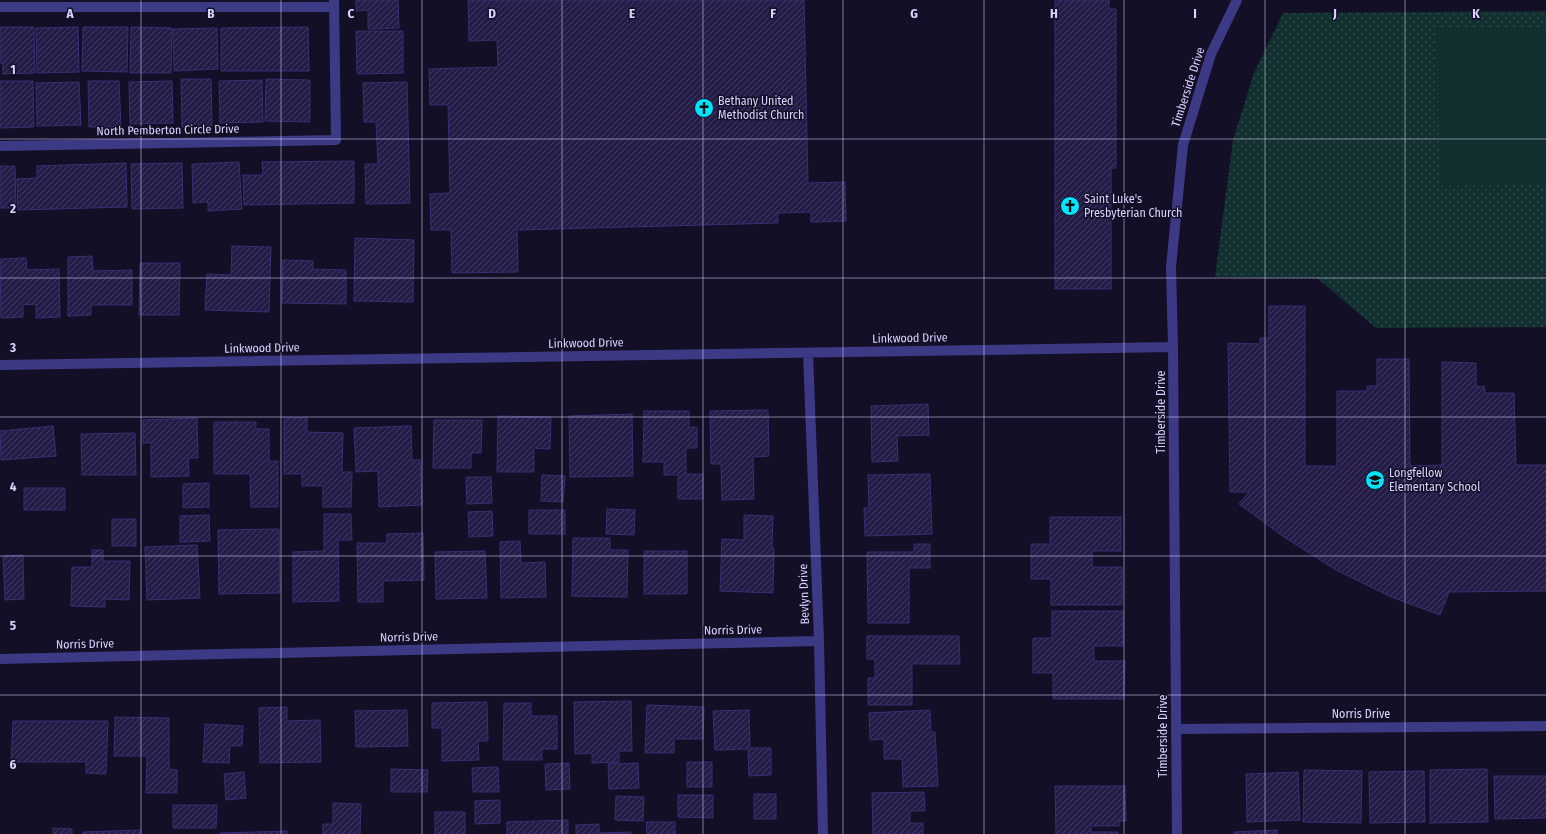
<svg xmlns="http://www.w3.org/2000/svg" width="1546" height="834" viewBox="0 0 1546 834" font-family="'Fira Sans Condensed',sans-serif">
<style>
.grass{fill:url(#grass-dots)}
.park{fill:#12302f}
.building{fill:url(#building-hatch);stroke:#3b2d73}
.lines{fill:none;stroke-linecap:round;stroke-linejoin:round}
.minor{stroke:#3d3a85;stroke-width:10}
.grid{fill:none;stroke:#d9d4ff;stroke-width:1;stroke-opacity:0.55}
.labels{text-anchor:middle;dominant-baseline:central;stroke-width:3;stroke-linejoin:round;paint-order:stroke}
.street-label{font-size:12px;fill:#d9d4ff;stroke:#130f26}
.poi-label{font-size:12px;fill:#d9d4ff;stroke:#130f26;text-anchor:start}
.grid-label{font-size:13px;text-anchor:middle;font-weight:bold;fill:#d9d4ff;stroke:#130f26;stroke-width:3;stroke-linejoin:round;paint-order:stroke}
</style>
<defs>
<pattern id="grass-dots" width="8" height="8" patternUnits="userSpaceOnUse"><rect width="8" height="8" fill="#12302f"/><path d="M2 2h.1M6 6h.1" fill="none" stroke="#344d4e" stroke-width="1.8" stroke-linecap="round"/></pattern>
<pattern id="building-hatch" width="6" height="6" patternUnits="userSpaceOnUse"><rect width="6" height="6" fill="#241b47"/><path d="M-1 1l2-2M0 6l6-6M5 7l2-2" fill="none" stroke="#433b63"/></pattern>
</defs>
<rect width="100%" height="100%" fill="#130f26"/>
<!-- grass -->
<path class="grass" d="M1546,11V327L1376,328L1317,278L1215,277L1233,140L1254,73L1283,13Z"/>
<!-- park -->
<path class="park" d="M1546,27V185L1439,186L1437,29Z"/>
<!-- building -->
<path class="building" d="M356,0H398L399,28L368,29V10L356,11Z
M468,0H804L808,183L845,182L846,221L811,222V212L778,213V223L517,230L518,272L452,273L451,230H431L430,194L450,193L448,105H430L429,69L498,67L497,40L469,41Z
M1055,0H1109V9H1116V168H1111V289H1055Z
M0,27H34L35,73L3,74V63H0Z
M78,27L79,72L37,73L36,28Z
M83,27H128L127,72L82,71Z
M131,27L172,28L171,73H130Z
M308,27L309,71H221V28Z
M217,28L218,69L174,71L173,29Z
M356,31H403V73L357,74Z
M181,79H211L212,126L182,127Z
M266,79L310,80V122L265,121Z
M262,80L263,122L220,123L219,81Z
M0,81H33L34,127L0,128Z
M88,81H119L121,127H89Z
M172,81L173,123L130,124L129,82Z
M79,82L81,125L37,126L36,83Z
M407,82L410,203L366,204L365,164H378L376,122H364L363,83Z
M354,161V203L244,205L243,175H263L262,162Z
M239,162L242,209L208,211V202L193,203L192,164Z
M126,163L127,207L18,210L17,179L37,178V166Z
M182,163L183,208L132,209L131,164Z
M0,166H15L16,208H0Z
M355,238L414,240L413,302L354,301Z
M232,246L271,247L269,312L205,310L207,274L231,275Z
M92,256L93,271L132,270V305H91V315L68,316V257Z
M26,258L27,270L59,269L60,317L36,318V304L23,305V317L1,318L0,259Z
M283,260L313,261V269L346,270V304L282,303Z
M140,263H180L179,315H139Z
M1269,306H1305V466H1337V391H1367V386H1377V359H1409L1410,466L1442,465V362L1476,363V387L1484,386L1485,393H1514L1516,465H1546V591L1449,592L1440,615L1389,596L1336,570L1284,537L1239,504L1249,492H1230L1228,343L1260,344V338H1269Z
M928,404L929,435L897,436L898,461L872,462L871,406Z
M768,410L769,456L753,457L754,499L722,500L721,464H711L710,411Z
M644,411H689V427H697V448H686V474H703V499H678V475H664V462H643Z
M632,414L633,476L570,477L569,416Z
M498,416L551,417L550,449L534,448V472H497Z
M197,418L198,458H188L189,476L151,477V443H143V420Z
M284,418H307V432L343,433L342,472H352L351,507H323V486H302V474H284Z
M434,420H482L481,453H471V468H433Z
M214,422H256V429H269V461H278V507H251L250,474H214Z
M53,426L56,456L1,460L0,431Z
M411,426L412,460H420L422,505L379,507L378,471L356,472L354,428Z
M135,433L136,475H82L81,434Z
M930,474L932,534L865,536L864,508H869L868,475Z
M542,475L565,476L563,502L541,501Z
M466,477H491L492,503L467,504Z
M209,483V507L183,508V484Z
M24,488H65V510H24Z
M607,509L635,510L634,535L606,534Z
M529,510H565V534H529Z
M492,511L493,536L469,537L468,512Z
M324,514H351L352,540H338L339,601L293,602V552L324,551Z
M209,515L210,541L180,542V516Z
M744,515L773,516L772,548L774,549L773,593L720,591L722,539L744,540Z
M1050,517H1121V551H1092V567H1122V605H1051V579H1031V544H1050Z
M112,519H136V546H112Z
M279,529L280,593L219,594L218,530Z
M423,533L424,580L383,581V602H358L357,543H387V534Z
M573,538H610V550H628L627,597L572,596Z
M520,541L521,563L545,562L546,597L501,598L500,542Z
M914,544H930V568H909V623H868L867,552H914Z
M197,545L200,598L147,600L145,547Z
M92,550H103V561H130L129,600L105,599V607L71,606L72,567H92Z
M485,551L487,598L436,599L435,552Z
M644,551H687V594H644Z
M23,555L24,599L5,600L3,556Z
M1052,611H1123V646H1094V661H1125L1124,699H1053V673H1033V638H1052Z
M867,636H959L960,664H912V705H868V678H875V659H867Z
M631,701L632,751H619V762L592,763V753L575,754L574,702Z
M487,702L488,741H478L479,760L442,761V728H432V703Z
M504,703H531V716H557V749H542V760H503Z
M647,705L704,707L703,739H674V753H645Z
M287,707V721L320,720L321,762L260,763L259,708Z
M407,710L408,746L356,747L355,711Z
M749,710L750,748H771V775L749,776L748,749L715,750L713,711Z
M930,710L931,732H935L938,786L903,787L902,759H884V739L870,740L869,713Z
M115,717L169,718V769L177,770V793H146L147,756H114Z
M13,721H108L106,774L86,773V762H11Z
M205,724L243,726L242,746H230L229,763L203,762Z
M687,762H712V787H687Z
M569,763L570,789L546,790L545,764Z
M638,763L639,788L609,789L608,764Z
M498,767L499,792H473L472,768Z
M391,769L428,770L427,792H391Z
M1487,769L1488,822L1430,823V770Z
M1304,770L1362,771L1361,823L1303,822Z
M1424,771L1425,822L1370,823L1369,772Z
M244,772L246,798L226,800L224,774Z
M1298,772L1300,820L1247,822L1246,774Z
M1494,776H1546V818L1495,819Z
M1055,786H1125L1126,821H1119V826H1091V832H1118V834H1056Z
M924,792L925,811H910V823H923V834H873L872,793Z
M754,794H776V819H754Z
M678,795H713V818L678,817Z
M616,796L644,797L643,821L615,820Z
M500,800V823L475,824V801Z
M333,803L361,804L360,834H323V824H333Z
M173,805H217L216,828H173Z
M435,812H465V834H435Z
M568,820V834H507V822Z
M646,822H675V834H647Z
M599,824V833L631,832V834H576V825Z
M53,828L72,829V834H53Z
M140,830V834H83V832Z
M1277,830V834H1234V832Z
M287,831V834H220V833Z"/>
<g class="lines">
<!-- minor -->
<path class="minor" d="M0,7H334
M0,146L336,140L334,0
M808,353L819,641L823,834
M0,365L1173,347
M0,659L819,641
M1176,729L1546,726
M1177,834L1173,347L1171,267L1183,145L1211,54L1237,0"/>
</g>
<!-- grid -->
<path class="grid" d="M141,0V834M281,0V834M422,0V834M562,0V834M703,0V834M843,0V834M984,0V834M1124,0V834M1265,0V834M1405,0V834M0,139H1546M0,278H1546M0,417H1546M0,556H1546M0,695H1546"/>
<!-- icons -->
<defs>
<symbol id="church-disc" viewBox="-11 -11 22 22"><circle r="9.5" fill="#00e5ff" stroke="#130f26"/><path d="M-1.2-6h2.4v3.5h3.3v2.4h-3.3V6h-2.4V-.1h-3.3v-2.4h3.3Z" fill="#111"/></symbol>
<symbol id="school-disc" viewBox="-11 -11 22 22"><circle r="9.5" fill="#00e5ff" stroke="#130f26"/><path d="M0-5L7-2L0 1L-7-2ZM-4 1L0 2.5L4 1V4Q0 6-4 4Z" fill="#111"/></symbol>
</defs>
<g fill-rule="evenodd">
<use href="#church-disc" x="693" y="97" width="22" height="22"/>
<use href="#church-disc" x="1059" y="195" width="22" height="22"/>
<use href="#school-disc" x="1364" y="469" width="22" height="22"/>
</g>
<g class="labels">
<!-- street labels -->
<g class="street-label">
<text transform="translate(1188 87) rotate(-72)">Timberside Drive</text>
<text transform="translate(168 130) rotate(-1)">North Pemberton Circle Drive</text>
<text transform="translate(910 338) rotate(-1)">Linkwood Drive</text>
<text transform="translate(586 343) rotate(-1)">Linkwood Drive</text>
<text transform="translate(262 348) rotate(-1)">Linkwood Drive</text>
<text transform="translate(1161 412) rotate(-90)">Timberside Drive</text>
<text transform="translate(804 594) rotate(-92)">Bevlyn Drive</text>
<text transform="translate(733 630) rotate(-1)">Norris Drive</text>
<text transform="translate(409 637) rotate(-1)">Norris Drive</text>
<text transform="translate(85 644) rotate(-1)">Norris Drive</text>
<text x="1361" y="714">Norris Drive</text>
<text transform="translate(1163 736) rotate(-90)">Timberside Drive</text>
</g>
<!-- poi labels -->
<g class="poi-label">
<text x="718" y="101">Bethany United<tspan x="718" dy="14">Methodist Church</tspan></text>
<text x="1084" y="199">Saint Luke's<tspan x="1084" dy="14">Presbyterian Church</tspan></text>
<text x="1389" y="473">Longfellow<tspan x="1389" dy="14">Elementary School</tspan></text>
</g>
</g>
<g class="grid-label">
<text x="70" y="18">A</text>
<text x="211" y="18">B</text>
<text x="351" y="18">C</text>
<text x="492" y="18">D</text>
<text x="632" y="18">E</text>
<text x="773" y="18">F</text>
<text x="914" y="18">G</text>
<text x="1054" y="18">H</text>
<text x="1195" y="18">I</text>
<text x="1335" y="18">J</text>
<text x="1476" y="18">K</text>
<text x="13" y="74">1</text>
<text x="13" y="213">2</text>
<text x="13" y="352">3</text>
<text x="13" y="491">4</text>
<text x="13" y="630">5</text>
<text x="13" y="769">6</text>
</g>
</svg>
